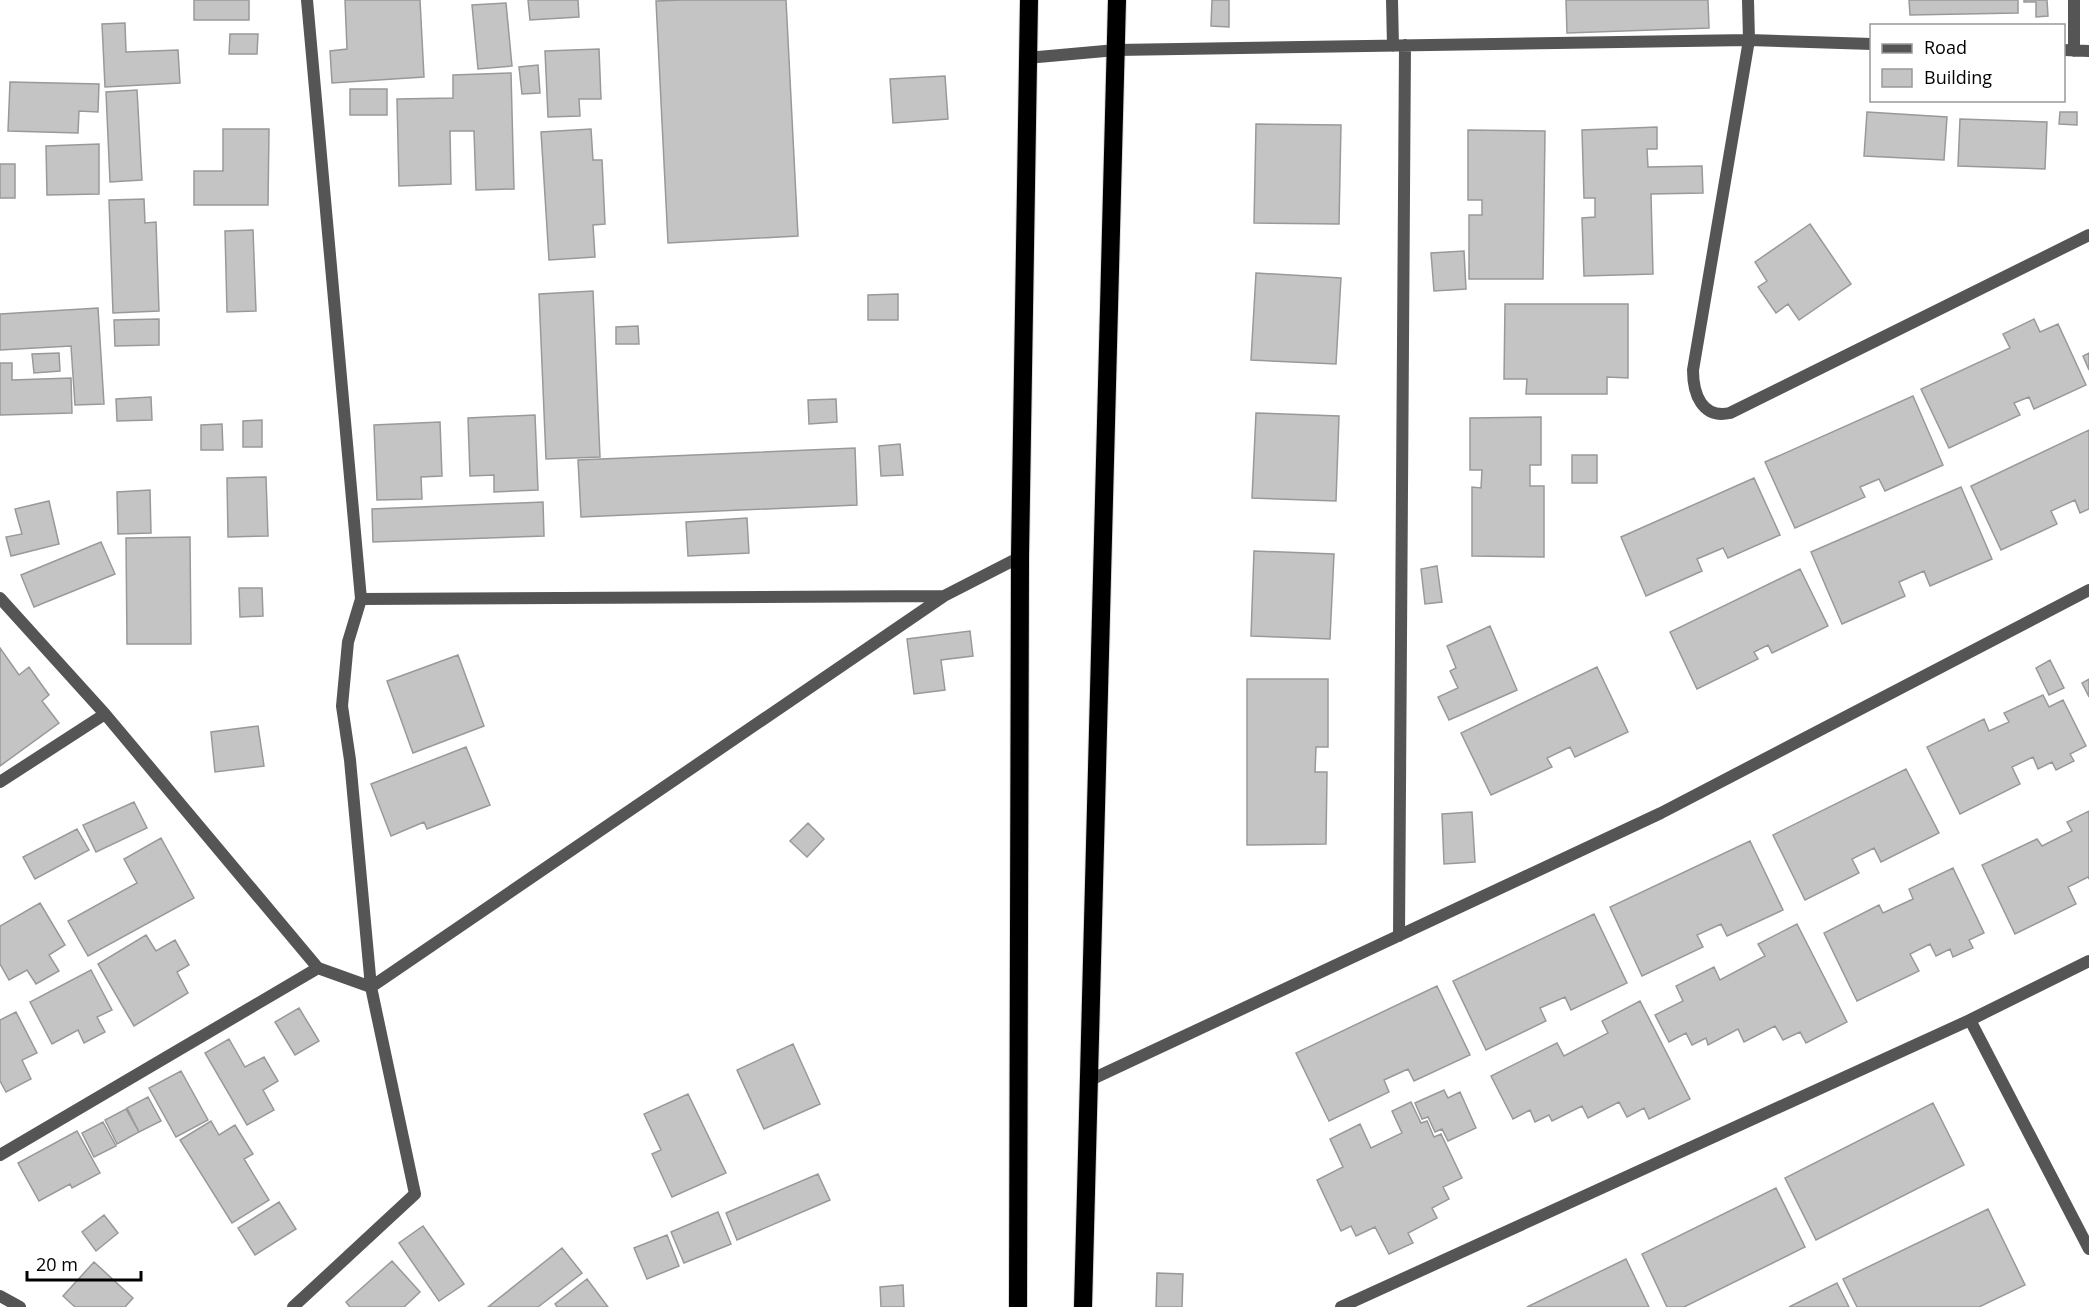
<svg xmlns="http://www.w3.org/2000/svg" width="2089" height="1307" viewBox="0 0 2089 1307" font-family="'Open Sans',sans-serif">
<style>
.building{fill:#c4c4c4;stroke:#999;stroke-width:1.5}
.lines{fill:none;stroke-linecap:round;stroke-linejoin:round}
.highway-casing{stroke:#dbdbdb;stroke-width:20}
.street{stroke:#555;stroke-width:12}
.highway{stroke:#000;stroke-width:18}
</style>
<rect width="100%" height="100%" fill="#fff"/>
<!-- building -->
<path class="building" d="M194,0H249V20H194Z
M345,0H420L424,77L332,83L330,51L347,49Z
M528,0H578L579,17L530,20Z
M682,0H786L798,236L668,243L656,1Z
M1212,0H1229V27L1211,26Z
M1566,0H1708L1709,28L1567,33Z
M1909,0H2018V13L1910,15Z
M2024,0H2047L2048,16L2036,17V2H2024Z
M506,3L512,66L478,69L472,5Z
M125,23L126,52L178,50L180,83L105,87L102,24Z
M230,34H258L257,54H229Z
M599,49L601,99H579L580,116L548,117L545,51Z
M538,65L540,93L522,94L519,67Z
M511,73L514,189L476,190L474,131H450L451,184L399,186L397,99L453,98V75Z
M945,76L948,119L893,123L890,79Z
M10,82L99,84L98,112L79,111L78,133L8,131Z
M350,89H387V115H350Z
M137,90L142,180L110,182L106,92Z
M1867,112L1947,117L1944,160L1864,156Z
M2060,112H2077V125L2059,124Z
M1960,119L2047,122L2045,169L1958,166Z
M1256,124L1341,125L1339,224L1254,223Z
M1657,127V149H1647L1648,167L1702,166L1703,193L1651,194L1653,274L1584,276L1582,218L1595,217V198H1584L1582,130Z
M223,129H269L268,205H194V171H223Z
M591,129L593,160H602L605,224L593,225L595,257L549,260L541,132Z
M1468,130L1545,131L1543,279H1469V215H1482V200H1468Z
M99,144V194L47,195L46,146Z
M0,164H15V198H0Z
M144,199L145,223L156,222L159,311L113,313L109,200Z
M1810,224L1851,284L1799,320L1788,304L1776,313L1758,287L1767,281L1755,262Z
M253,230L256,311L227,312L225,231Z
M1464,251L1466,289L1434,291L1431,253Z
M1256,273L1341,278L1336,364L1251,360Z
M593,291L600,457L546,459L539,294Z
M898,294V320H868V295Z
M1505,304H1628V378L1607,377V394H1526L1527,379H1504Z
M98,308L104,404L75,405L71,346L0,350V314Z
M159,319V345L115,346L114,320Z
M2034,319L2040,332L2058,324L2086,385L2034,409L2029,397L2014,403L2020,415L1949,448L1921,389L2010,348L2003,334Z
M638,326L639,344H616V327Z
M59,353L60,371L34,373L32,354Z
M2089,353V370L2083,356Z
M0,363H12V380L71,378L72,413L0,415Z
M1913,396L1943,465L1885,491L1879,479L1860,487L1865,497L1795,528L1765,462Z
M151,397L152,420L117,421L116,399Z
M836,399L837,422L809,424L808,400Z
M1256,413L1339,416L1336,501L1252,498Z
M535,415L538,490L494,492V475L470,476L468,418Z
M1541,417V465H1530V486H1544V557L1472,556V487L1481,488L1482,470H1470V418Z
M262,420V447H243V421Z
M440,422L442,476L421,477L422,499L377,500L374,425Z
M222,424L223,450H201V425Z
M2089,430V509L2080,513L2075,500L2051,511L2057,524L2001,550L1971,486Z
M900,444L903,475L881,476L879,446Z
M855,448L857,505L581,517L578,460Z
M1572,455H1597V483H1572Z
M266,477L268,536L228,537L227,478Z
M1754,478L1780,535L1728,558L1723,548L1697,559L1702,571L1646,596L1621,537Z
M1961,487L1992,559L1930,586L1924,571L1899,582L1905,596L1842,624L1811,552Z
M150,490L151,533L118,534L117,492Z
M49,501L59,544L11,556L6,537L22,534L15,509Z
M543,502L544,536L373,542L372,509Z
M747,518L749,553L688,556L686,522Z
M190,537L191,644H127L126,538Z
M101,542L115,574L34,607L21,575Z
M1254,551L1334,554L1330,639L1251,636Z
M1437,566L1442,602L1425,604L1421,569Z
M1800,569L1828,626L1772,653L1768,645L1754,652L1758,659L1697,689L1670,632Z
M239,588H262L263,616L240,617Z
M1490,626L1517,690L1449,720L1438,697L1458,688L1450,671L1456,668L1447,646Z
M970,631L973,656L941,660L945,690L914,694L907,639Z
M0,648L19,675L29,667L49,695L42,701L59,723L0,766Z
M458,655L484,726L413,753L387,681Z
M2050,660L2064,688L2049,695L2036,668Z
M1597,667L1628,732L1575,757L1570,747L1547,758L1552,767L1491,795L1461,733Z
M1247,679H1328V747H1316L1315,772H1327L1326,844L1247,845Z
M2089,679V697L2082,683Z
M2043,695L2049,707L2063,700L2086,746L2070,754L2074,761L2056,770L2052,762L2038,769L2033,757L2012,767L2020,784L1960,814L1927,747L1984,719L1989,731L2009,722L2004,713Z
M258,726L264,766L215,772L211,732Z
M466,747L490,805L427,829L424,822L391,836L371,784Z
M1906,769L1939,833L1881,862L1874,848L1852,859L1859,873L1805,900L1773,835Z
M134,802L147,828L96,852L83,825Z
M2089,811V879L2088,877L2068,887L2076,904L2015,934L1982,865L2037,839L2042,846L2072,831L2067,822Z
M1472,812L1475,862L1444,864L1442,814Z
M808,823L824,839L807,857L790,841Z
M77,829L89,850L35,879L23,857Z
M161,838L194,898L88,956L68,921L137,883L124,859Z
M1750,841L1783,910L1727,936L1721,924L1697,935L1703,947L1642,976L1610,907Z
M1953,868L1984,933L1969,940L1973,948L1953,957L1950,949L1936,956L1930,944L1910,954L1919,971L1857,1001L1824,933L1879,905L1883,913L1913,899L1909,889Z
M40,903L65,945L49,955L59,971L36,984L27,970L9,980L0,964V926Z
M1594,914L1627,983L1571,1010L1565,997L1540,1008L1546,1021L1486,1050L1453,981Z
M1797,924L1847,1022L1806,1043L1800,1032L1783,1040L1775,1026L1744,1042L1738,1029L1708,1045L1706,1038L1692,1045L1686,1033L1669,1042L1655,1015L1683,1001L1676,986L1714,967L1720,980L1765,956L1758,944Z
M146,935L156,951L175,940L189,965L177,972L188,993L134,1026L98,964Z
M91,970L112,1010L97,1017L105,1032L84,1043L78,1030L52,1044L30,1002Z
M1437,986L1470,1055L1414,1081L1408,1069L1384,1080L1389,1092L1329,1121L1296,1053Z
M1640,1001L1690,1099L1649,1119L1644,1108L1627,1117L1619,1102L1588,1118L1582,1106L1552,1121L1549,1115L1535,1122L1530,1110L1513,1119L1491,1076L1557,1043L1564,1056L1608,1033L1602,1021Z
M299,1008L319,1041L295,1055L275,1022Z
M16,1012L37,1053L22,1060L31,1079L6,1092L0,1081V1020Z
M229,1039L245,1067L264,1057L278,1081L263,1090L274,1110L247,1125L205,1053Z
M793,1044L820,1104L764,1129L737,1070Z
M181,1071L208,1120L176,1137L149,1088Z
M1444,1090L1448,1098L1460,1092L1476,1128L1448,1141L1442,1129L1435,1132L1428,1117L1422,1119L1415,1103Z
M688,1094L726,1173L672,1197L652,1154L661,1150L644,1114Z
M148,1097L161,1121L139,1132L127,1108Z
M1411,1102L1421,1123L1427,1121L1434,1137L1441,1134L1462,1178L1443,1187L1449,1199L1432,1208L1437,1218L1408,1233L1413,1243L1389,1254L1375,1227L1356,1236L1351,1226L1341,1231L1317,1180L1343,1167L1330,1139L1360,1124L1371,1148L1402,1133L1392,1111Z
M1933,1103L1964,1165L1816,1240L1785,1178Z
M126,1109L139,1132L117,1144L105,1120Z
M211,1121L219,1135L235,1125L253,1154L244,1159L269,1200L232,1223L180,1140Z
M103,1122L116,1146L94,1157L82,1133Z
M77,1131L100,1173L72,1188L70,1184L39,1201L18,1163Z
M818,1174L830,1200L737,1240L726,1213Z
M1776,1188L1805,1247L1684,1307H1667L1642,1254Z
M279,1202L296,1229L255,1255L238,1228Z
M1988,1209L2025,1285L1979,1307H1857L1843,1279Z
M718,1212L731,1244L684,1263L671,1232Z
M104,1215L118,1233L96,1251L82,1232Z
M423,1226L464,1284L439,1301L399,1243Z
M667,1235L679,1266L647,1279L634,1248Z
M562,1248L582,1273L538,1307H488Z
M1626,1259L1649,1307H1527Z
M392,1261L420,1292L404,1307H350L346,1302Z
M94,1262L133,1298L125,1307H75L63,1296Z
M1157,1273L1183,1274L1182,1307H1156Z
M587,1279L608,1307H557L555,1304Z
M1837,1283L1849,1307H1789Z
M903,1285L904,1307H881L880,1287Z"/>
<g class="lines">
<defs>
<path id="highway" d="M1018,1307L1020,557L1029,0
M1083,1307L1117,0"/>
</defs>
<!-- highway casing -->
<use href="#highway" class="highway-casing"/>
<!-- street -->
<path class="street" d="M1392,0L1393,46
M1748,0L1749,40L1693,370C1693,394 1702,419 1730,413L2089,235
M2064,50L2089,51
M2074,51V0
M1027,58L1116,50L1749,40L1872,44
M0,598L105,714L318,968L371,987
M361,599L944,596
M0,782L105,714
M1399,936L1405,45
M371,987L944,596L1020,557
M1970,1020L2089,1249
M1088,1081L1661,813L2089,590
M0,1155L318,968
M0,1296L20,1307
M293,1307L415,1194L371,987L350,760L342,706L348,642L361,599L307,0
M1341,1307L1970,1020L2089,961"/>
<!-- highway -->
<use href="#highway" class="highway"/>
</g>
<!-- legend -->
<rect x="1870" y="24" width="195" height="78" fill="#ffffff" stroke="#999999" stroke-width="1.5"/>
<rect x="1882" y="44" width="30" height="9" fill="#555555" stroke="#999999" stroke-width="1.5"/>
<text x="1924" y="54" font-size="18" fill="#000000">Road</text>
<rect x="1882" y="69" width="30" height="18" fill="#c4c4c4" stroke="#999999" stroke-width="1.5"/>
<text x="1924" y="84" font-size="18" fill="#000000">Building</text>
<!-- scale -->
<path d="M27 1271v9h114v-9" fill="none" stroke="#000000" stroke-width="3"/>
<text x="36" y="1271" font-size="18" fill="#000000" stroke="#ffffff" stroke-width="4.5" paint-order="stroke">20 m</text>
</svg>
